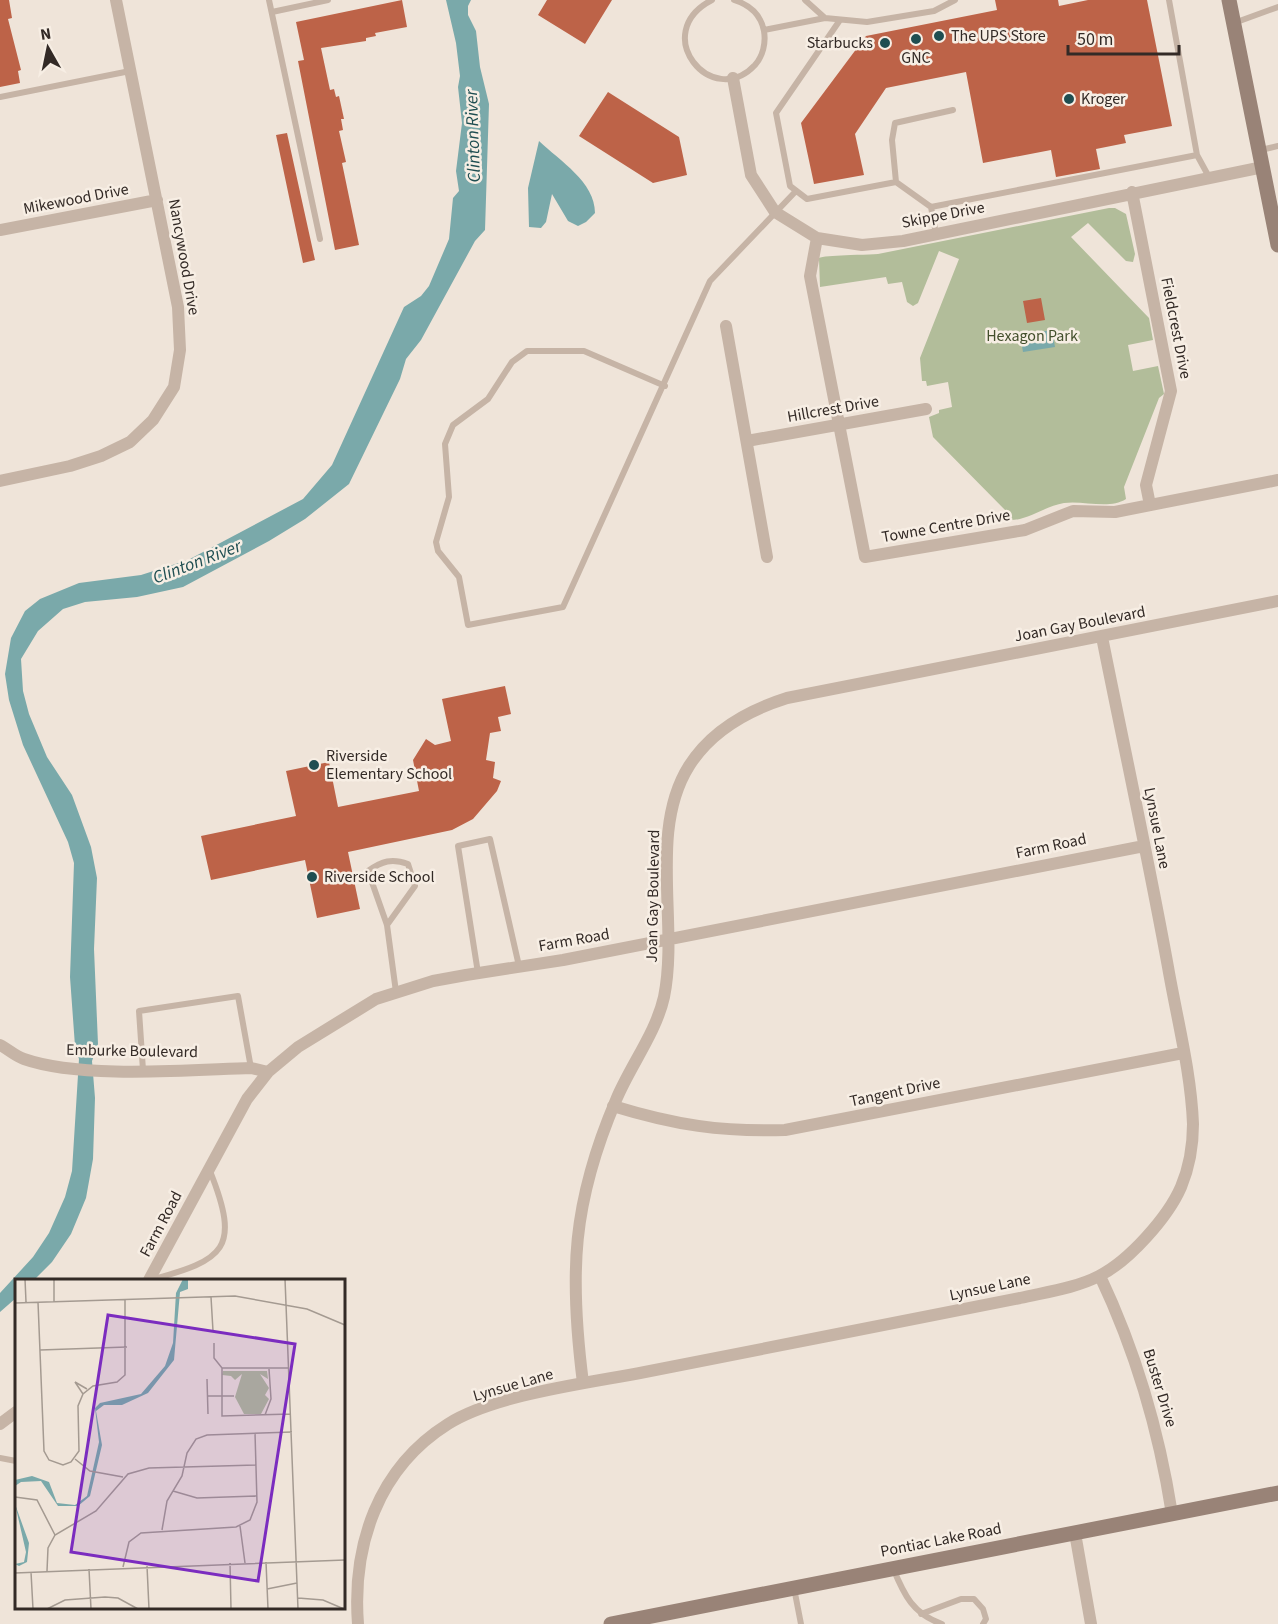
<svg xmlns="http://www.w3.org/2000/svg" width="1278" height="1624" viewBox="0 0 1278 1624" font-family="'Source Sans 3',sans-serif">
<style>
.green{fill:#b2bd9a}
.water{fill:#7aa9aa}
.building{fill:#bd6348}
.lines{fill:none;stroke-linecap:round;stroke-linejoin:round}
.lane{stroke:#c6b4a6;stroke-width:6}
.street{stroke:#c6b4a6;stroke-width:12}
.secondary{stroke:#998377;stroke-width:15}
.poi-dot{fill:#1f4e51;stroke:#f7eee4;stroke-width:2}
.labels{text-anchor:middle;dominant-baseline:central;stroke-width:5;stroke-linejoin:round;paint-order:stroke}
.poi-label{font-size:16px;fill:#332a26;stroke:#f7eee4;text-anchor:start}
.street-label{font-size:16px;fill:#332a26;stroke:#f7eee4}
.park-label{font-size:16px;fill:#434f2c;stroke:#f7eee4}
.water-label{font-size:18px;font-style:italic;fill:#1f4e51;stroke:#f7eee4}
.inset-road{fill:none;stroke:#a49a91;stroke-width:1.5}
.view{fill:#7b2cbf;fill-opacity:0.15;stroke:#7b2cbf;stroke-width:3}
.inset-edge{fill:none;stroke:#332a26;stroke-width:3}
</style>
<rect width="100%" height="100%" fill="#efe4d9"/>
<!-- green -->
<path class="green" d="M1109,208H1115L1126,214L1135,254L1133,262L1126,261L1088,223L1071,237L1149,318L1153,340L1128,345L1133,371L1158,366L1164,394L1159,398L1124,487L1126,499C1109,510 1083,500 1064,503C1045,506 1027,521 1009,520L1007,512L933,437L929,417L939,413V410L952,407L948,382L927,386L926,381H922L920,358L959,259L939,251L918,303L913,306L907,302L902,282L888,284L886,277L820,287L819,258C825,255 865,255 878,254Z"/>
<!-- water -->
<path class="water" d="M446,0H471L468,6V15L476,31L480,67L489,104L485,230L475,241L421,340L406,359L400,379L349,484L305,519L269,541L183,587L137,597L85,602L63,609L38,631L21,659L23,691L29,714L47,757L72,795L91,847L97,878L94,949L98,1044L92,1061L95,1098L93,1159L86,1198L71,1234L52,1262L34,1280H16V1298L0,1312V1293L33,1257L49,1233L65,1197L72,1171L79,1059L75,1046L70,977L74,863L68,842L23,745L9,700L5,674L11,638L25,611L40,599L79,583L141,575L188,560L303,499L332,465L404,307L421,296L429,286L449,239L453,198L459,191L456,171L462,123L458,87L460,76L456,43Z
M539,141C560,161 595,182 595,213L586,222L578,226L568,221L552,194L546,222L541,228L529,227L528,188Z
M1052,330L1055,347L1023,352L1020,335Z"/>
<!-- building -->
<path class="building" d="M0,0H9L12,18L8,19L21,70L18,71L20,83L0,87Z
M402,0L407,27L375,33L376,36L366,38V41L321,48L330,90L334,89L336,97L339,96L344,119H341L343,130L339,131L346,162L342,163L359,245L335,250L298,61L304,60L296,22Z
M547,0H612L585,44L538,15Z
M995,0H1058L1059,6L1088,0H1147L1172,126L1124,135L1126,143L1096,149L1100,169L1056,177L1051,150L983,163L966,72L886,88L855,134L864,175L814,184L801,123L866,36L997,10Z
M608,92L679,137L687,175L653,183L579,136Z
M287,133L315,260L303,263L276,135Z
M1041,298L1045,320L1027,323L1023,301Z
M505,686L511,714L498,717L501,731L490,733L486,760L495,762L493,778L501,781L497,791L473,819L452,830L348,852L360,909L317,918L305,860L211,880L201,836L296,816L286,771L329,762L338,807L419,791L413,760L426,739L435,745L451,741L442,699Z"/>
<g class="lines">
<!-- lane -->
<path class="lane" d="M269,0L320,239
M712,0C648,33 712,111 755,65C763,56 766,43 764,31C761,15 750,5 734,0
M805,0L825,18
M1169,0L1197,155L1209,177
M272,12L328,0
M840,20L776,113L790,186L807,199L896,182L931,207L1197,155
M1234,23L1278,7
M764,30L825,18L867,22L934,11L955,0
M0,97L130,71
M1261,150L1278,146
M896,182L892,140L895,123L953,110
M931,207L936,234
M665,386L584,351H527L512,362L488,399L453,425L445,444L449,497L436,542L438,551L459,577L468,625L563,607L710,281L796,191
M387,925L415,886L408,864C392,858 382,861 368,871L387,925L396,992
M478,973L458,846L490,839L519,966
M143,1070L139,1011L238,996L251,1068
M150,1280C225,1260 241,1249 210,1171
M0,1458L16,1461
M893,1568C904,1595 913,1614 942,1624
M794,1588L801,1624
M921,1614L961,1599H974L983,1609L986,1619L983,1624"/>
<!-- street -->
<path class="street" d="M733,78L751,175L775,212L817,238L862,245L903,241L1263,167
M1132,192L1171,391L1146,485L1150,505
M0,230L157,200
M817,238L810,276L865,557L1025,530L1073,511L1115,512L1278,480
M726,326L767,557
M747,441L926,409
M0,481L70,466L101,456L130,442L153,420L174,387L180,350L178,307L116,0
M0,1045C8,1049 15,1056 24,1059C81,1079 188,1070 251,1068L268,1072
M613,1106C675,1125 721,1132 785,1130L1183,1053
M1100,1276C1136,1352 1159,1431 1172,1514
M149,1280L247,1099L268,1072L298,1047L376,999L433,981L466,975L563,960L1144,846
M583,1383C569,1273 572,1203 616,1100C630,1066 656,1033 664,997C679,924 648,831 689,766C711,731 749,710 787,698L1278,601
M0,1424L16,1412
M1075,1533L1091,1624
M358,1624C352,1545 378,1468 448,1424C496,1394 589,1383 645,1372C770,1347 895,1323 1020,1298C1046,1292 1076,1288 1099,1276C1129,1261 1168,1217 1181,1187C1189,1168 1193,1145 1193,1124C1191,1072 1177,1019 1168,967C1148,857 1124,747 1102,637"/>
<!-- secondary -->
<path class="secondary" d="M1229,0L1278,245
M611,1624L1278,1493"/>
</g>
<!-- markers -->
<g class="poi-dot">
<circle cx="939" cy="36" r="6"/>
<circle cx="916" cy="39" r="6"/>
<circle cx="885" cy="43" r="6"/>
<circle cx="1069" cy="99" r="6"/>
<circle cx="314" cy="765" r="6"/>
<circle cx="312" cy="877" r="6"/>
</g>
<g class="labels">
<!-- poi labels -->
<g class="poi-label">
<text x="951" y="36">The UPS Store</text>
<text x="873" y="43" text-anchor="end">Starbucks</text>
<text x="916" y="58" text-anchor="middle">GNC</text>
<text x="1081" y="99">Kroger</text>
<text x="326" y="756">Riverside<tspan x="326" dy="18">Elementary School</tspan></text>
<text x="324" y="877">Riverside School</text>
</g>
<!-- street labels -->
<g class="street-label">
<text transform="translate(76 199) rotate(-11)">Mikewood Drive</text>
<text transform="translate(943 215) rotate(-11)">Skippe Drive</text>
<text transform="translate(184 257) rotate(80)">Nancywood Drive</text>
<text transform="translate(1176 328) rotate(79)">Fieldcrest Drive</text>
<text transform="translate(833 409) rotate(-10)">Hillcrest Drive</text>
<text transform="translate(946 526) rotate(-10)">Towne Centre Drive</text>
<text transform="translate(1080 624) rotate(-11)">Joan Gay Boulevard</text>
<text transform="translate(1157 828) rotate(79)">Lynsue Lane</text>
<text transform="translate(1051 846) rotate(-12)">Farm Road</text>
<text transform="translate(653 896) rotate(-89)">Joan Gay Boulevard</text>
<text transform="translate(574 940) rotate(-10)">Farm Road</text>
<text transform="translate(132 1051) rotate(1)">Emburke Boulevard</text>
<text transform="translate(895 1092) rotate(-12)">Tangent Drive</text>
<text transform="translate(161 1224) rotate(-62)">Farm Road</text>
<text transform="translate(990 1287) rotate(-12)">Lynsue Lane</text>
<text transform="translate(513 1385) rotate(-16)">Lynsue Lane</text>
<text transform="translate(1160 1388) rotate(73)">Buster Drive</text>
<text transform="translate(941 1540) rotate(-11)">Pontiac Lake Road</text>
</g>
<!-- park labels -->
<g class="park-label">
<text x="1032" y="336">Hexagon Park</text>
</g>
<!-- water labels -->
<g class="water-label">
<text transform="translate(473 136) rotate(-92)">Clinton River</text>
<text transform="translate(197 562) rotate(-21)">Clinton River</text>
</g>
</g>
<!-- overview -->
<g transform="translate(15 1279)">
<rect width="330" height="330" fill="#efe4d9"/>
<path d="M208,92H252L253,100L245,95L254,109L250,116L254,120L246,135H229L220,118L227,95L220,101L216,97L207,96Z" fill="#b2bd9a"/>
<path d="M168,0H173V10L165,13L159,81L133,114L107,126H89L81,132L87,166L75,217L63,227H43L26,202L6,203L0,207V201L17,197L34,203L42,224L60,226L72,217L84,163L80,129L85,124L126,115L150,87L158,64L161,14ZM0,225L14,264L12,283L4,287L0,285L9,283L11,273Z" fill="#7aa9aa"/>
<path class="inset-road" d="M10,0L11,23M39,0V23M270,0L283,330M196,18L198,52M23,23L29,172L34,181L48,186L56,183L64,172L63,127L68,115L78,107L102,103L110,96V21M0,24L220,17L292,30L330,46M199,64V79L207,89H274M25,71L112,68M207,89V137L276,135M192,100L193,135M68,115L60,103L72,110M192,117H219M250,136L256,120L254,90M60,180L75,192L108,198M158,212L182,219L242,217M0,218L22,221L40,256M225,247L230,284M147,251L152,222L167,197L172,174L181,160L192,156L277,153M251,283L253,330M215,284L216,330M132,287L134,330M108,288L114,263L126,254L221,248L235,241L242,223L240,154M74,290L76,330M32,292L33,269L40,256L81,232L113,195L134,189L241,186M16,293L18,330M0,294L330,281M252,310L282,304M283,319L308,321L329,330M32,330L50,321L90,318L103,319L123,330"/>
<path class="view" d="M93,36L280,65L243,302L56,273Z"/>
<rect width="330" height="330" class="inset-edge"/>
</g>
<!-- north arrow -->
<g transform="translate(48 48) rotate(351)" stroke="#f7eee4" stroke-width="4.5" paint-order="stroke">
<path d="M0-4.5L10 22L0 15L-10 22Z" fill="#332a26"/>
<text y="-9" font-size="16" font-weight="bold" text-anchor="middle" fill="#332a26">N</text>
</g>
<!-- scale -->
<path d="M1068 45v9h111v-9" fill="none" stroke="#332a26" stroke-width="3"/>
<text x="1077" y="45" font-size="18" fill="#332a26" stroke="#f7eee4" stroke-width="4.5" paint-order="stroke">50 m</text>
</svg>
